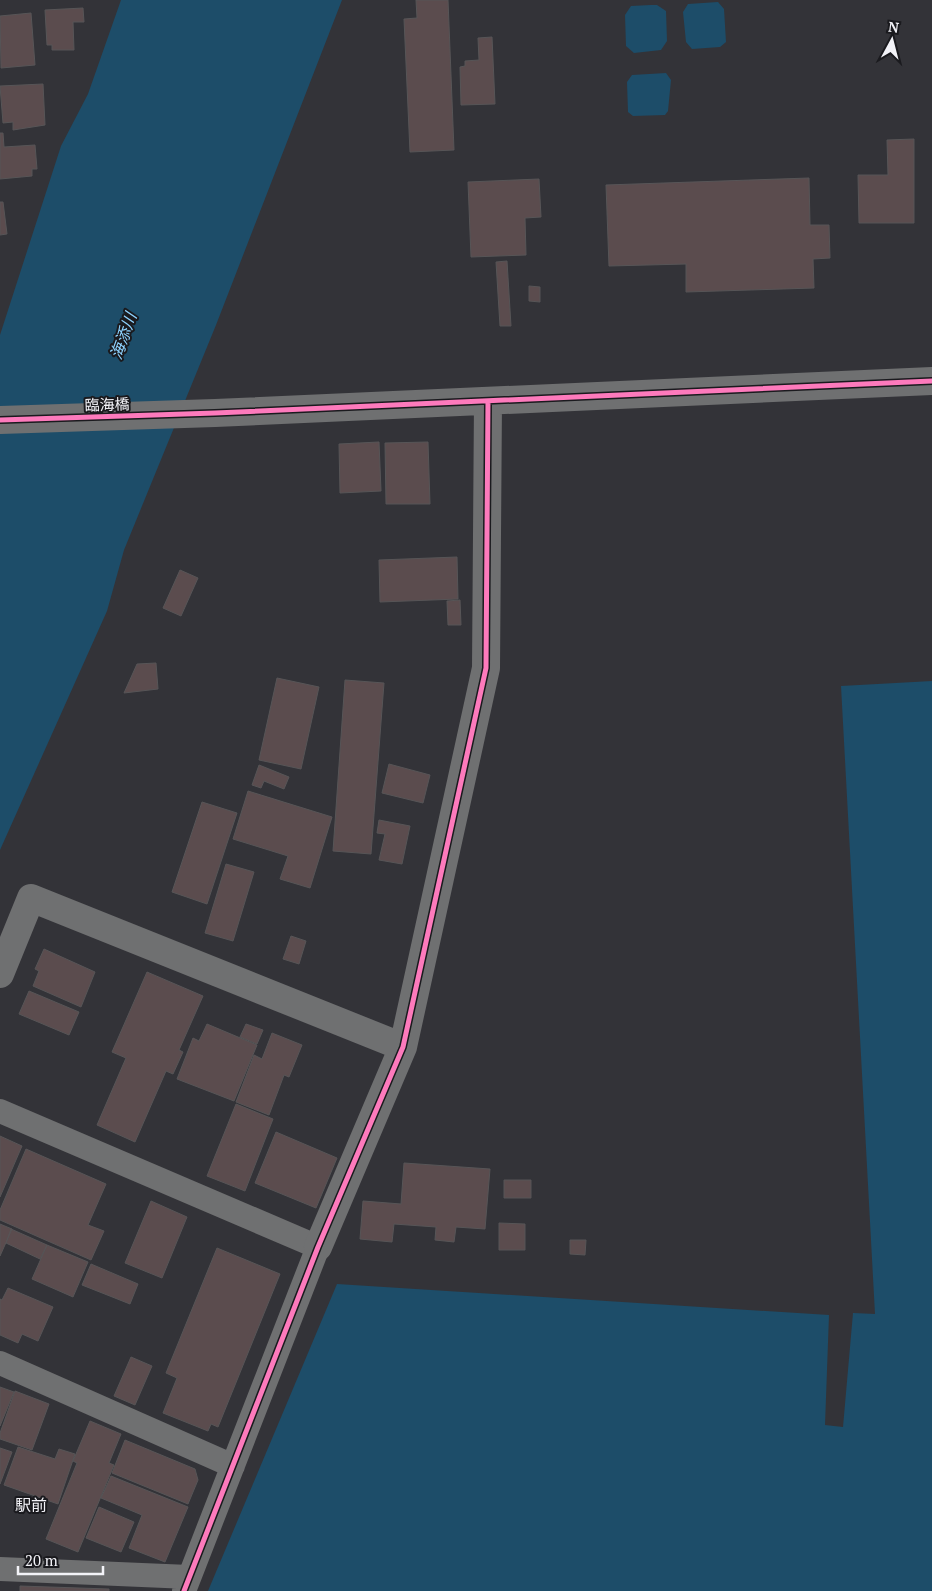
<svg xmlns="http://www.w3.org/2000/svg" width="932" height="1591" viewBox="0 0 932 1591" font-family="'PT Serif','Noto Sans JP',serif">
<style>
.water{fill:#1d4d69}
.building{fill:#5b4c4e;stroke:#575557}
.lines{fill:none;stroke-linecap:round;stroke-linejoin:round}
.minor{stroke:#6f7071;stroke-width:24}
.tertiary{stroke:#6f7071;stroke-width:28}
.cycleway-casing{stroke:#1a1a1e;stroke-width:8}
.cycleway{stroke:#fd7abc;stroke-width:5}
.labels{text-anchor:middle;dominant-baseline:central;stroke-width:4;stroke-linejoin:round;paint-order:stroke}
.street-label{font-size:15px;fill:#f3f3f8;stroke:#1a1a1e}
.water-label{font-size:16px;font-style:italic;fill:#8ed3ff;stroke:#1a1a1e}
.neighbourhood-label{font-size:16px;fill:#f3f3f8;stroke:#1a1a1e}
</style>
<rect width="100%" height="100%" fill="#333338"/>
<!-- water -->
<path class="water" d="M121,0H342L216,325L124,550L107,611L0,850V335L61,146L88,94Z
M718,2L724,9L726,42L720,47L692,49L686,42L683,12L688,4Z
M651,5H657L666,11L667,41L661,50L634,53L626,46L625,15L631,6Z
M666,73L671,80L668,111L665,115L633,116L628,112L627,82L632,75Z
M932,681V1591H208L337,1284L829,1315L825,1425L843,1427L853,1313L875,1314L841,686Z"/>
<!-- building -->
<path class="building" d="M416,0H448L454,150L410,152L404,19L417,18Z
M83,8L84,22H73L74,50H52V45H47L45,10Z
M31,13L35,65L1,68L0,16Z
M492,37L495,104L461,105L460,67L465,66V61L479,60L478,38Z
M43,84L45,125L13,130V122L3,123L0,86Z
M0,133H3L4,147L35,145L37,169H32V176L0,179Z
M914,139V223H859L858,175H888L887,140Z
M809,178L810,225H829L830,258L813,259L814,288L686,292V264L609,266L606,185Z
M539,179L541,217L525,218L526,255L471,257L468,182Z
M0,202H3L7,234L0,235Z
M507,261L511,326H500L496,262Z
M529,286L540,287V302L529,301Z
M379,442L381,491L340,493L339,444Z
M428,442L430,504H386L385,443Z
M457,557L458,599L380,602L379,560Z
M180,570L198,578L181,616L163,608Z
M460,600L461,625H448L447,601Z
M156,663L158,689L124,693L137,664Z
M277,678L319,687L301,769L259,760Z
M345,680L384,683L371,854L333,851Z
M389,764L430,775L423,803L382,793Z
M259,765L289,777L284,789L264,781L261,788L252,785Z
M248,791L332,817L310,888L280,879L288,856L233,839Z
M202,802L237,813L207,904L172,892Z
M379,820L410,826L402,864L379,860L385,834L377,833Z
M226,864L254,872L233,941L205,933Z
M291,936L306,941L299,964L283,959Z
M44,949L95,972L81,1007L33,986L39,971L35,969Z
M147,972L203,996L179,1050L183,1052L173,1074L166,1071L135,1142L97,1125L126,1058L112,1052Z
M29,991L79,1012L69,1035L19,1014Z
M207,1024L257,1045L234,1101L177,1079L193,1038L199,1041Z
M246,1024L263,1030L257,1044L240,1037Z
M272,1033L302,1045L289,1077L284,1075L269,1115L236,1102L254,1055L262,1059Z
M236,1104L273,1119L245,1191L207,1176Z
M276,1132L337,1158L316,1208L255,1183Z
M0,1136L22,1146L0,1197Z
M26,1149L106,1184L88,1225L104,1231L91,1260L0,1220V1210Z
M404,1163L490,1169L485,1229L456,1227L454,1242L435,1240L436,1227L394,1224L392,1242L360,1239L363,1201L401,1204Z
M504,1180H531V1198H504Z
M151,1201L187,1217L162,1278L125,1263Z
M499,1223L525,1224V1250H499Z
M0,1224L12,1229L0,1256Z
M11,1229L47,1245L40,1259L6,1243Z
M570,1240H586L585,1255L570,1254Z
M47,1245L88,1262L73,1297L32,1279Z
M217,1248L280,1274L218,1427L211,1424L208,1431L163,1413L177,1378L166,1373Z
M91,1264L138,1284L130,1304L82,1285Z
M8,1288L53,1307L38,1341L22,1334L18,1343L0,1335V1299L2,1300Z
M131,1357L152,1366L135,1405L114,1396Z
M0,1387L14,1392L0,1426Z
M15,1391L49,1404L32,1450L0,1439V1433Z
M90,1421L121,1434L109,1463L114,1465L78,1552L46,1539L77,1463L73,1461Z
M125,1440L195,1469L198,1480L188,1504L112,1473Z
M18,1447L55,1459L59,1449L75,1454L58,1504L4,1485Z
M0,1448L12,1452L0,1484Z
M111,1476L188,1507L165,1562L129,1548L142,1515L101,1498Z
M99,1507L134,1522L121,1552L86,1538Z
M20,1586L109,1589V1591H20Z"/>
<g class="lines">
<!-- minor -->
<path class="minor" d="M0,1111L318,1247L184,1591
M0,1363L233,1466
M0,1569L189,1577"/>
<!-- tertiary -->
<path class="tertiary" d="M0,420L215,413L932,381
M0,974L31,898L403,1047
M318,1247L403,1047L486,668L488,401"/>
<defs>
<path id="cycleway" d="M0,420L215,413L932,381
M184,1591L318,1247L403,1047L486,668L488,401"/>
</defs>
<!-- cycleway casing -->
<use href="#cycleway" class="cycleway-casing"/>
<!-- cycleway -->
<use href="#cycleway" class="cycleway"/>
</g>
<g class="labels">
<!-- street labels -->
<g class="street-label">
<text transform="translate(107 404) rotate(-2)">臨海橋</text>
</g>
<!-- water labels -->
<g class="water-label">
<text transform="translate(123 336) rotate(-70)">海添川</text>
</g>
<!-- neighbourhood labels -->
<g class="neighbourhood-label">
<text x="31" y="1505">駅前</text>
</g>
</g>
<!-- north arrow -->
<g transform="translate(892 40) rotate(7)" stroke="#1a1a1e" stroke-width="4" paint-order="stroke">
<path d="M0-4L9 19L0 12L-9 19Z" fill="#f3f3f8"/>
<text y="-8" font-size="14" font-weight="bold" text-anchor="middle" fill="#f3f3f8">N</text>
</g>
<!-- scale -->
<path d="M18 1566v8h85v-8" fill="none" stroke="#f3f3f8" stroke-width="2.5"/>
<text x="25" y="1566" font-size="15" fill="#f3f3f8" stroke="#1a1a1e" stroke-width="4" paint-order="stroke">20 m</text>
</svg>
